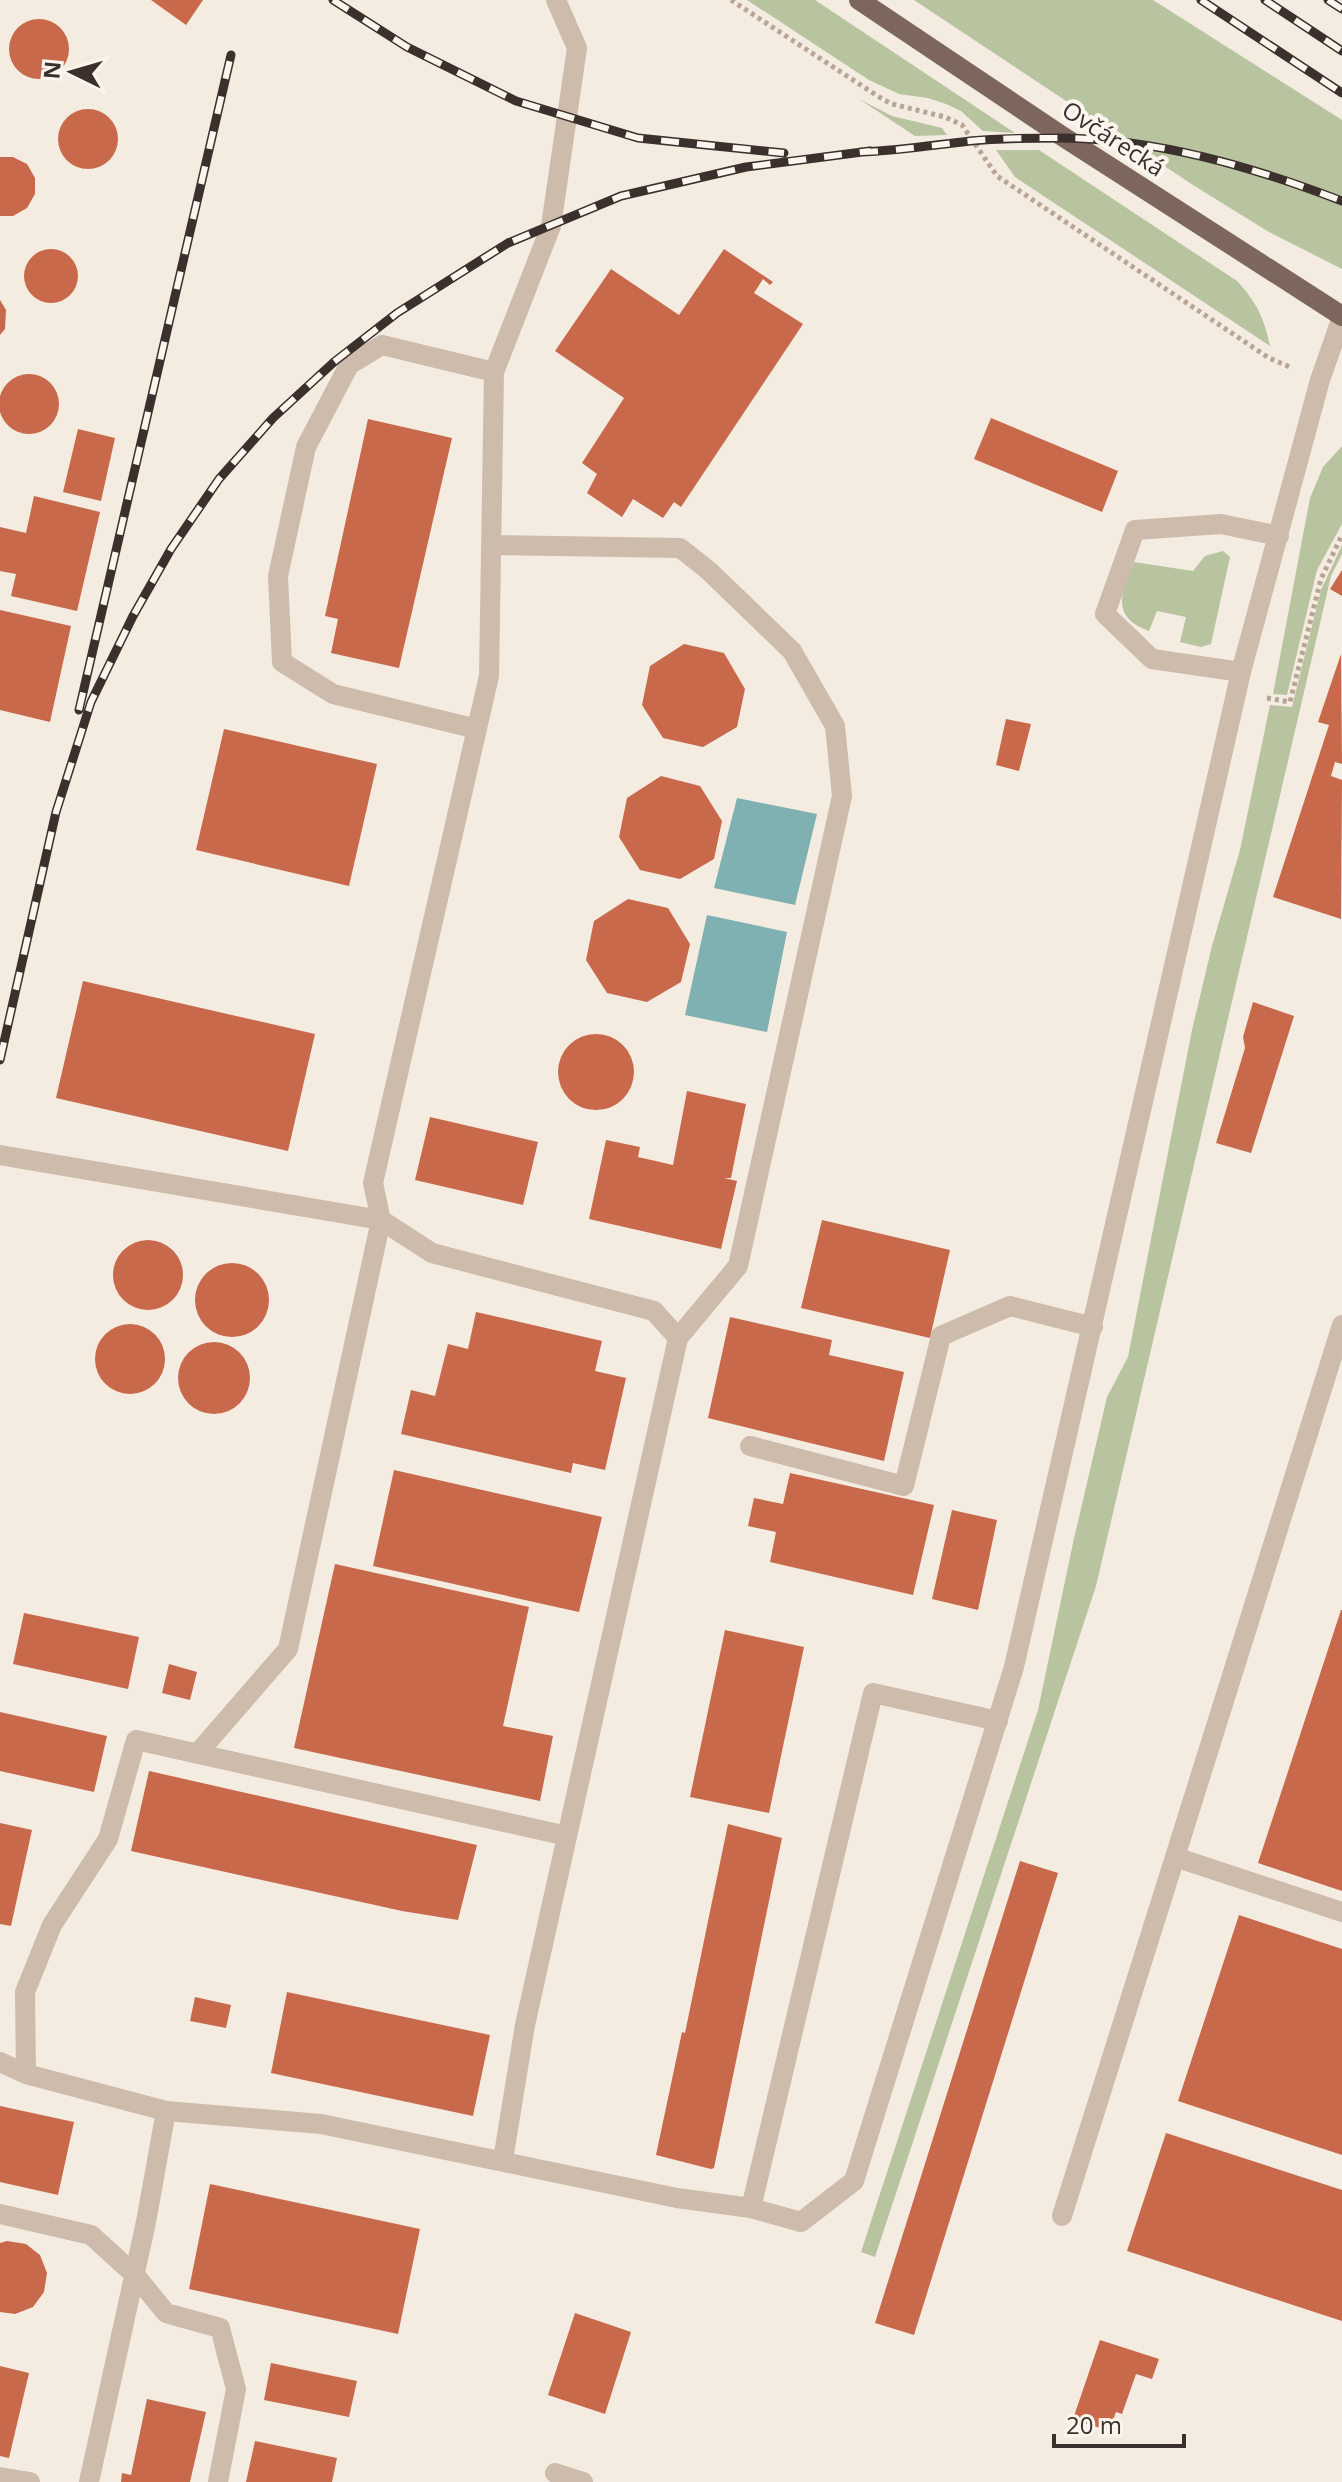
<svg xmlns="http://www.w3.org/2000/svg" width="1342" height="2482" viewBox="0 0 1342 2482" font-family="'Open Sans',sans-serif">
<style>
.green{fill:#b8c4a0}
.water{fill:#7fb0b2}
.building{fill:#c8694b}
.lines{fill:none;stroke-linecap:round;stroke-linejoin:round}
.path{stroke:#b9a596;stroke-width:5;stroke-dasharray:4 4;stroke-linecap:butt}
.minor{stroke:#cdbbac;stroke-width:20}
.major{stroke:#7d675c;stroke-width:20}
.rail-casing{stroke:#3b302b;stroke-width:9}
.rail{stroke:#fbf5ee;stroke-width:6;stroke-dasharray:18;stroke-linecap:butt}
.labels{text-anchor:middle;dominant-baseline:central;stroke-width:8;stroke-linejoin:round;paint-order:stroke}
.street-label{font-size:24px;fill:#3b302b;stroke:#fbf5ee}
</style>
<rect width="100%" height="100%" fill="#f4ebe1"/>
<!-- green -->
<path class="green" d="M747,0H815L1015,133L983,131L961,111L946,104L928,98L899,94L869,80Z
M914,0H1153L1342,120V269L1269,232L1193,185Z
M859,99L892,116L942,128L947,135L915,136Z
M996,150H1039L1237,281C1256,301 1265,320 1270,346L1015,177Z
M1342,446V524L1317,570L1287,695L1273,694L1310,498L1323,467Z
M1342,545V554L1331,576L1096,1586L875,2257L861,2252L1038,1710L1073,1543L1107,1397L1128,1357L1192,1030L1212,946L1240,850L1270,705L1292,707L1321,590Z
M1223,551L1230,557L1211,644L1201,647L1180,642L1186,617L1157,611L1149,631C1110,617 1121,592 1134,562L1193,571L1205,556Z"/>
<!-- water -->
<path class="water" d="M737,798L817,814L795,905L714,888Z
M707,915L787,932L767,1032L685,1015Z"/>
<!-- building -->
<path class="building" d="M151,0H203L186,25Z
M9 49a30 30 0 1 1 60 0a30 30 0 1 1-60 0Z
M58 139a30 30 0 1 1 60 0a30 30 0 1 1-60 0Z
M0,157H13L27,164L35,178V194L27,208L13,216H0Z
M724,249L773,282L770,285L763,279L754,293L803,324L681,507L674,502L663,518L633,499L622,517L587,493L597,474L582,463L624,398L555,351L611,269L679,315Z
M24 276a27 27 0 1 1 54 0a27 27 0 1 1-54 0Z
M0,300L6,310L5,329L0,335Z
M-1 404a30 30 0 1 1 60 0a30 30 0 1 1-60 0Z
M991,418L1118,471L1102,512L974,459Z
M368,419L452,438L399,668L331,653L338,619L325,616Z
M78,429L115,438L101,501L63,492Z
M34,496L100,512L77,611L11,596L16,574L0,571V527L26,533Z
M1342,570V596L1330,589Z
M0,610L71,626L50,722L0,710Z
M684,644L724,653L745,689L737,727L703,747L663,738L642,705L650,666Z
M1341,654L1342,764L1335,762L1331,776L1342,780L1341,919L1273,897L1329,725L1318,722Z
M1006,719L1031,724L1019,771L996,765Z
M224,729L377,764L349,886L196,850Z
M661,776L700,786L722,821L714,859L680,879L640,870L619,837L627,798Z
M628,899L668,908L690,944L681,982L647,1002L607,993L586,960L594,921Z
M83,981L315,1034L288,1151L56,1098Z
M1253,1002L1294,1016L1251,1153L1216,1143L1245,1048L1243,1037Z
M558 1072a38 38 0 1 1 76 0a38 38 0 1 1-76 0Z
M687,1091L746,1104L731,1178H724L737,1181L721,1249L589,1219L606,1140L640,1147L638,1157L673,1165Z
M430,1117L538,1142L523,1205L415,1180Z
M822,1220L950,1250L930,1338L801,1308Z
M113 1275a35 35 0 1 1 70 0a35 35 0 1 1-70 0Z
M195 1300a37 37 0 1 1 74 0a37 37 0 1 1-74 0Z
M476,1312L602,1341L595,1371L626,1378L605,1470L573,1463L571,1473L401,1434L411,1390L435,1396L448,1344L468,1349Z
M730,1317L832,1340L829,1355L904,1372L884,1461L708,1418Z
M95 1359a35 35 0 1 1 70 0a35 35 0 1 1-70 0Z
M178 1378a36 36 0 1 1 72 0a36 36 0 1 1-72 0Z
M394,1470L602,1517L579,1612L373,1566Z
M790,1473L934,1505L913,1595L770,1562L776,1532L748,1526L754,1498L783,1504Z
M952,1510L997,1520L978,1610L932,1599Z
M335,1564L529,1607L503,1726L553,1736L540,1801L294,1748Z
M1341,1610H1342V1891L1258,1863Z
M24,1613L139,1637L128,1689L13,1664Z
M725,1630L804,1647L769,1813L690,1797Z
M169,1664L197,1672L190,1700L162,1693Z
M0,1712L107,1736L94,1792L0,1771Z
M149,1771L477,1845L458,1920L402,1911L131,1851Z
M0,1823L32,1830L11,1926L0,1924Z
M728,1824L782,1838L714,2168L711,2169L656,2155L682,2032L685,2033Z
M1020,1861L1058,1873L914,2335L875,2323Z
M1239,1915L1342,1949V2155L1178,2101Z
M287,1992L490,2035L473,2116L271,2073Z
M195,1997L231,2005L226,2028L190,2021Z
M0,2106L74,2122L58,2195L0,2182Z
M1166,2133L1342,2190V2321L1127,2251Z
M210,2184L420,2229L398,2334L189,2289Z
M7,2241L26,2244L40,2255L47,2273L44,2292L33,2307L15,2314L0,2312V2243Z
M575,2313L631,2332L605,2414L548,2395Z
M1100,2340L1159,2359L1152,2379L1136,2374L1122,2414L1116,2412L1109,2431L1073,2419Z
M271,2363L357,2381L349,2417L264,2400Z
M0,2366L29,2373L9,2458L0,2456Z
M147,2399L206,2412L190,2482H121L122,2473L131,2475Z
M255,2441L337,2458L332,2482H246Z"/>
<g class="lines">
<!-- path -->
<path class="path" d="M731,0L879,97L892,104L945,117L962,125L997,176L1269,358L1290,367
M1267,698L1290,702L1321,579L1342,535"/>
<!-- minor -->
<path class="minor" d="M491,545L680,548L708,570L792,651L835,726L842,796L738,1266L678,1338
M1241,672L1152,659L1105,614L1135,530L1221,524L1279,536
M477,729L333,694L282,662L278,576L306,447L349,365L382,345L494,372
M0,1155L381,1220L288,1649L197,1754
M750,1446L904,1486L941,1336L1010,1306L1093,1327
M1175,1857L1342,1325
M0,2062L26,2074L166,2111L321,2124L677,2198L751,2208L801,2222L854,2181L1014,1667L1241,672L1320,380L1342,317
M26,2074L25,1992L52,1925L108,1839L136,1740L567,1836
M503,2160L525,2025L678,1338L654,1311L432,1253L381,1220L373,1183L489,676L494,372L551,226L577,48L556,0
M751,2208L873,1693L998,1721
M0,2214L91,2235L135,2275L166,2313L220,2328L236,2389L218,2482
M1062,2216L1175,1857L1342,1912
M555,2473L583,2482
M0,2477L30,2482
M89,2482L146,2222L166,2111"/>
<!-- major -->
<path class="major" d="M859,0L1065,138L1342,316"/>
<defs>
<path id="rail" d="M333,0L407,47L516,101L638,138L784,153
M1201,0L1342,93
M1265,0L1342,51
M1328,0L1342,9
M860,152C897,151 934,145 970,141C1000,138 1032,138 1062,138C1158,139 1253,167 1342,201
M79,710L231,55
M0,1060L56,812L91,702L133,616L171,549L219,479L273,418L334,362L397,313L508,243L621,196L746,167L870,151"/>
</defs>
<!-- rail casing -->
<use href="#rail" class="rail-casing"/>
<!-- rail -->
<use href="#rail" class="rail"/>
</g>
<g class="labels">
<!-- street labels -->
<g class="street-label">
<text transform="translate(1114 138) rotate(33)">Ovčárecká</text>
</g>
</g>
<!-- north arrow -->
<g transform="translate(72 72) rotate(275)" stroke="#fbf5ee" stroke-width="6" paint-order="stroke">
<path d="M0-6L14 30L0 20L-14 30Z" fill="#3b302b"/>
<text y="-12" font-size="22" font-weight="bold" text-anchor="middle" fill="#3b302b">N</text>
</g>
<!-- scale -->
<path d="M1054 2434v12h130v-12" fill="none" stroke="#3b302b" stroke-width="4"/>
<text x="1066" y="2434" font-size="24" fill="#3b302b" stroke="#fbf5ee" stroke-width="6" paint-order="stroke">20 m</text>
</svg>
